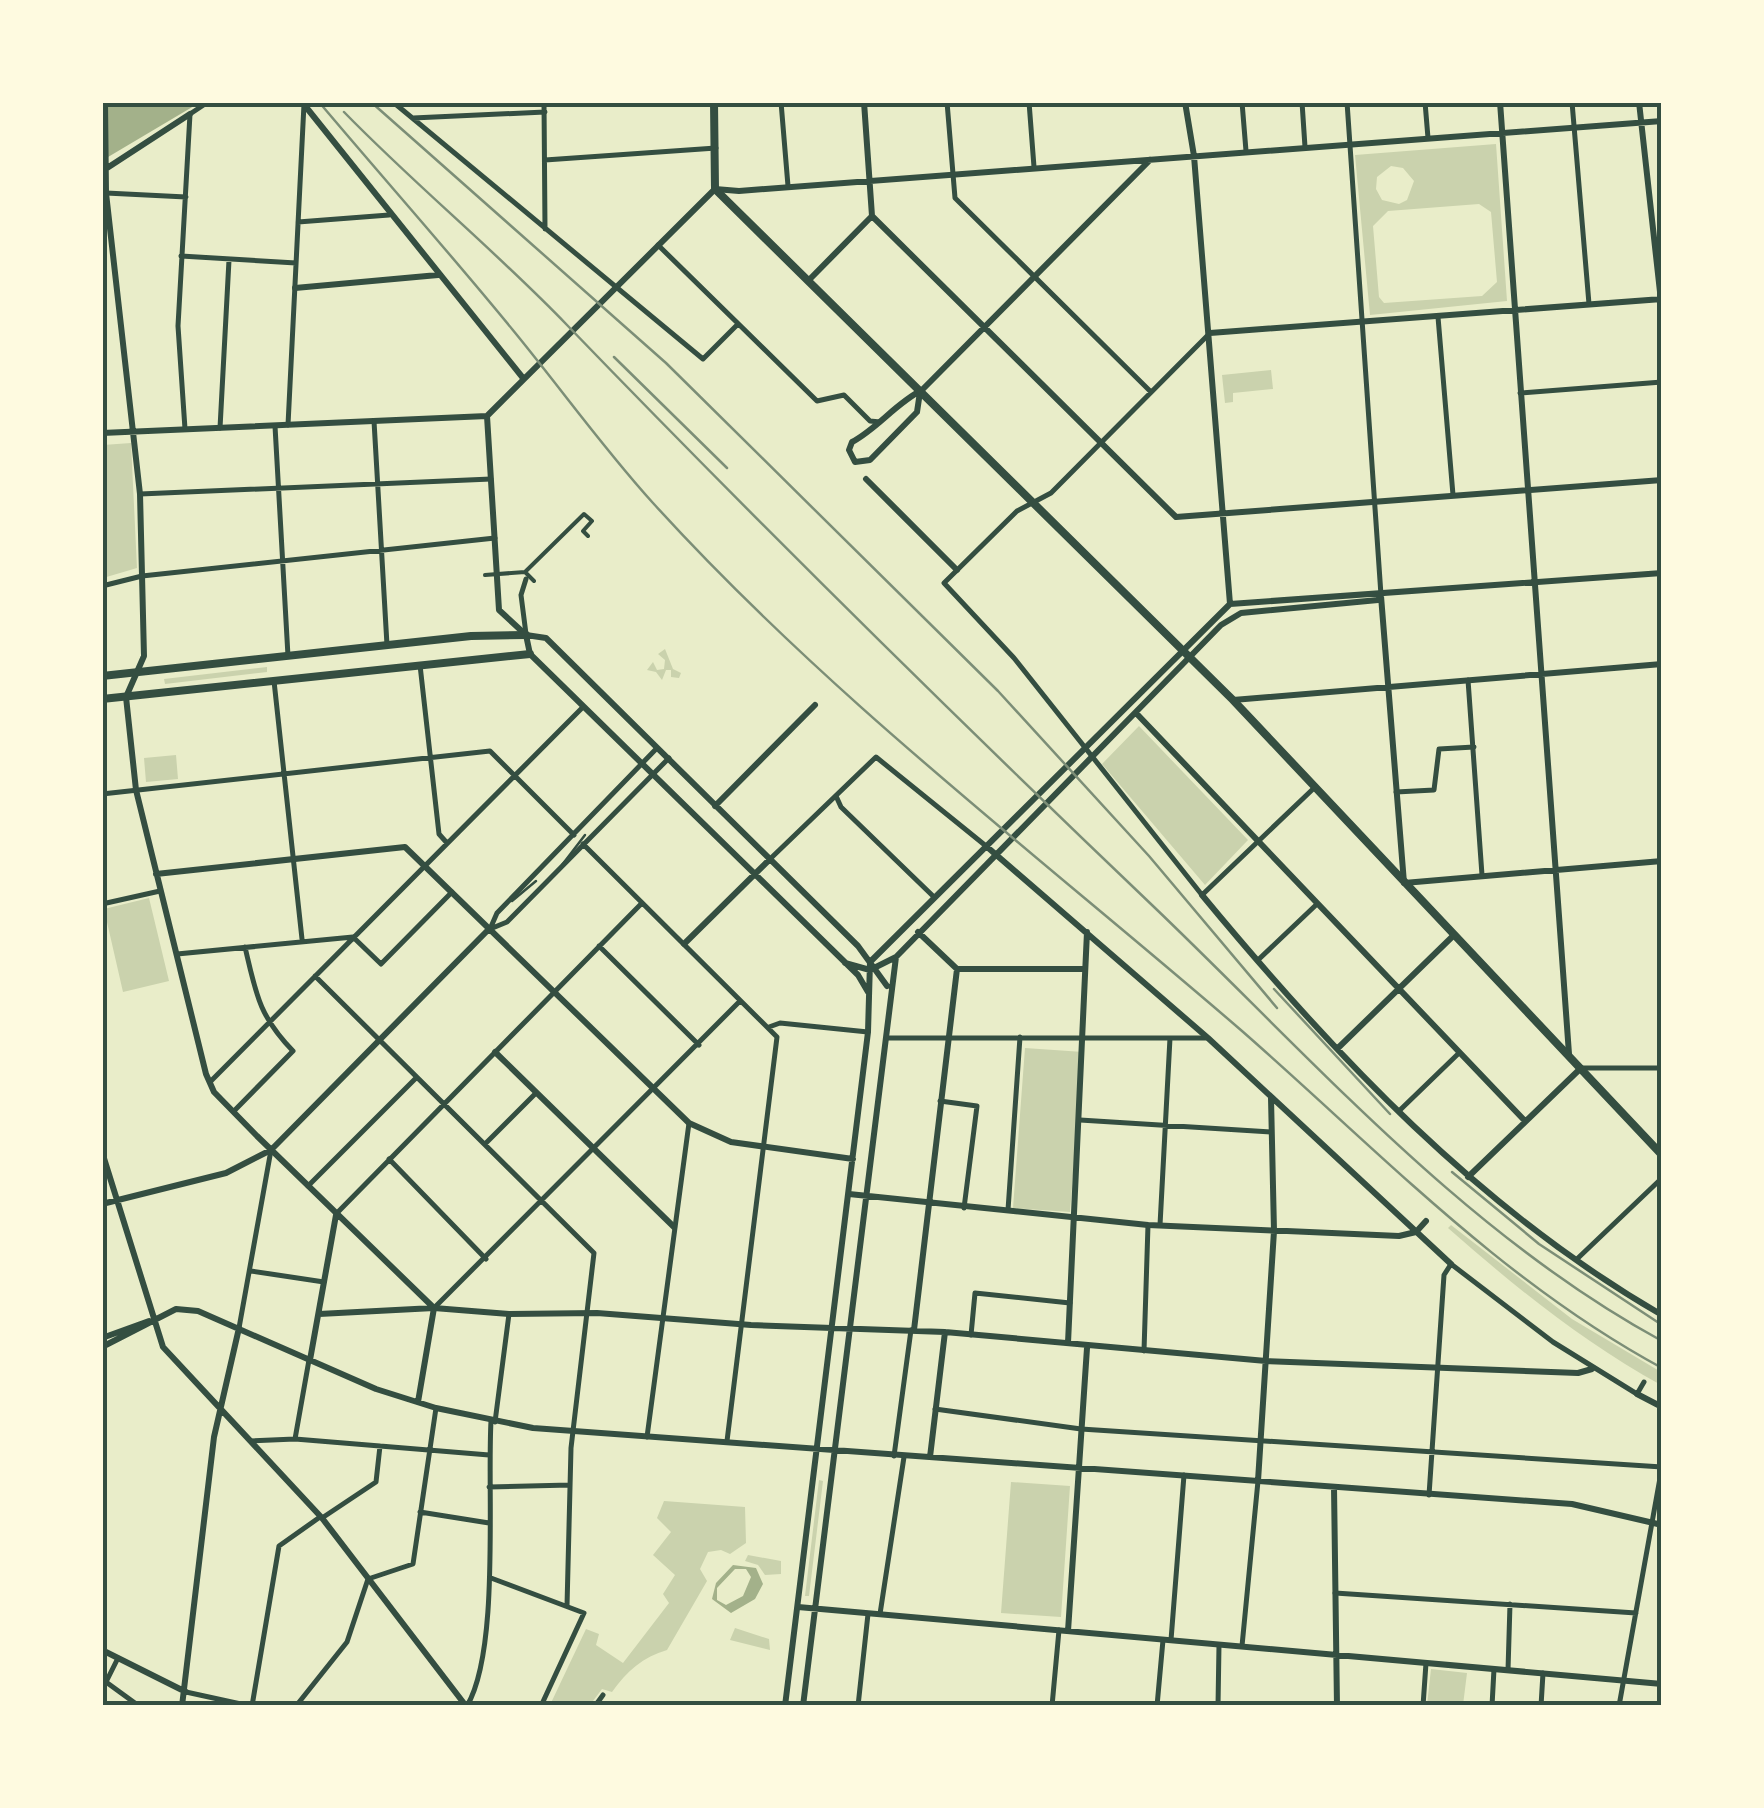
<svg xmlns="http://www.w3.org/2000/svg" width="1764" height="1808" viewBox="0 0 1764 1808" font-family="Karla,sans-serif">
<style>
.green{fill:#cad2ad;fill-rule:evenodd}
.water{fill:#a3b18a;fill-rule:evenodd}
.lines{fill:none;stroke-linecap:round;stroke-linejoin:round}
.service{stroke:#344e41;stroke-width:2.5}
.pedestrian{stroke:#344e41;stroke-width:4}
.minor{stroke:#344e41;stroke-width:5}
.tertiary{stroke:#344e41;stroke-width:6}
.primary{stroke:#344e41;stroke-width:8}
.trunk{stroke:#344e41;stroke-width:8}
.rail{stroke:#7c8e77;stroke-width:2.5}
.neatline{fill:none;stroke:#344e41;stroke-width:4}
</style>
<rect width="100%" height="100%" fill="#e9edc9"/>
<!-- green -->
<path class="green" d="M1496,144L1507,301L1370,315L1355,155ZM1391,166L1403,168L1414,181L1407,200L1399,204L1382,200L1376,189L1377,177ZM1479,204L1491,212L1497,282L1482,296L1384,303L1379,297L1373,226L1388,211Z
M1271,370L1273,389L1233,393V402L1225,403L1222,375Z
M131,443L137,568L103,578V445Z
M665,649L673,669L681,673L679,678L671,677V670H666L662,680L656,672L647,670L653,662L657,670L664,669L665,660L658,654Z
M267,667V672L165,684L164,679Z
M1139,726L1248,840L1205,885L1102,764Z
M176,755L178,779L146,782L144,758Z
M149,898L169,981L123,992L104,909Z
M1025,1048L1083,1052L1070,1212L1013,1208Z
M1451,1225L1572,1319L1661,1372V1385C1583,1342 1515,1287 1448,1228Z
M819,1480L823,1481L809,1596H805Z
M1011,1482L1070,1486L1061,1617L1001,1613Z
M664,1501L745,1507L746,1543L730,1554L721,1550L708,1552L700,1569L707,1581L667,1650C643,1657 627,1671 612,1692L602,1689L590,1705H550L586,1629L599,1634L596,1645L623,1663L669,1603L663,1594L675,1575L653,1555L671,1532L657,1518Z
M748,1555L781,1561V1574L765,1575L758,1565L745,1561Z
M735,1628L769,1639L770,1650L730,1640Z
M1431,1669L1467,1673L1463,1705H1427Z"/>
<!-- water -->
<path class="water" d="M103,103H199L103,160Z
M733,1565L756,1568L763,1584L755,1599L731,1613L712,1599L716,1583ZM735,1569H746L751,1577L743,1596L726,1605L717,1600V1588Z"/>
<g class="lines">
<!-- service -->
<path class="service" d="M562,865L585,835
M512,901L536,881"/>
<!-- pedestrian -->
<path class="pedestrian" d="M525,572L534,581
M485,575L525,572L584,514L592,521L583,531L588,536"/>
<!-- minor -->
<path class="minor" d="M393,102L703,359L738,324
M544,102L545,229
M781,102L788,186
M947,102L955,198L1151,392
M1029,102L1034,167
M1242,102L1246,151
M1302,102L1305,147
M1347,102L1381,595
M1425,102L1428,138
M1572,102L1589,304
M413,118L545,112
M545,160L716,148
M106,193L186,197
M298,222L389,215
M658,245L817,401L844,395L870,421L880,422
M181,256L296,263
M1438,317L1453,495
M1210,333L1051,493L1017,511L944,583L1014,658L1202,895L1313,789
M1520,393L1662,382
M374,421L387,645
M288,425L304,104
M275,426L288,656
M220,428L229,260
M185,429L178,326L190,114L208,102
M140,494L491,479
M102,586L142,576L495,538
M526,634L521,595L526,579
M420,665L439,834L447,843
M1468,680L1482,875
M274,681L302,939
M1396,792L1434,790L1439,749L1474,747
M102,794L490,751L574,835
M836,796L841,807L934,897
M583,844L777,1037L727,1441
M769,860L876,757L986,846
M102,904L160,891
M490,929L507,922L669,758
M490,929L497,913L657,748
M599,946L699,1045
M177,954L353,937L381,964L452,892
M1258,960L1317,904
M315,976L594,1253L571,1448L567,1606
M769,1027L780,1023L868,1032
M887,1038H1206
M1581,1068H1662
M210,1082L583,707
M940,1101L977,1106L964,1208
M234,1111L293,1051C259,1016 256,994 245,947
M1399,1111L1459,1053
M1080,1120L1271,1132
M485,1144L536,1093
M389,1159L486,1259
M308,1186L416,1078
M1008,1210L1020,1037
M336,1214L642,903
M1160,1225L1170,1038
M1577,1259L1662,1178
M251,1271L324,1282
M435,1307L740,1001
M239,1328L271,1150
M971,1335L975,1293L1070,1303
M1144,1351L1148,1225
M935,1409L1081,1429L1662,1467L1619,1706
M495,1422L509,1314
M647,1437L689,1123
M295,1439L309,1360
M251,1441L295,1439L489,1455
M894,1456L911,1330
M489,1487L570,1485
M1429,1495L1444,1275L1451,1264L1553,1342L1637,1394L1644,1382
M420,1512L489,1523
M322,1518L376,1482L380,1446
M491,1578L584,1613L541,1706
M1335,1593L1636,1613
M880,1614L904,1457
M1171,1640L1184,1475
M1242,1646L1258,1481
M118,1658L106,1682L139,1706
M1508,1670L1510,1604
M186,1692L250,1706
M252,1706L279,1546L320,1517
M296,1706L347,1642L368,1579L413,1564L436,1408
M467,1706C500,1650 487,1491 491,1421
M595,1706L603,1695
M858,1706L868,1614
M1052,1706L1059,1630
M1157,1706L1163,1640
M1218,1706L1219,1645
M1423,1706L1426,1663
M1492,1706L1494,1669
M1541,1706L1543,1673"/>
<!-- tertiary -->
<path class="tertiary" d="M105,102L106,193L140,494L144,656L126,697L136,790L206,1074L214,1092L257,1136L434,1308L418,1402
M302,102L523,378
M864,102L872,216L1176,517L1662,480
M1185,102L1194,156L1230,604
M1500,102L1569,1054
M1639,102L1662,310
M104,170L190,114
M808,281L872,216
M295,288L438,275
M1210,333L1662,299
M920,392L917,412L870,460L855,462L849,450L852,442C878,428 896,403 922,390L1150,160
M487,416L715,189L739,191L1662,121
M487,416L499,610L526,635L546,638L858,946L887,986
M102,433L487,416
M866,479L957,570
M1381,596L1404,883L1662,861
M526,635L530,654L858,975L868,992
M1233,700L1662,664
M1136,713L1525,1121
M715,806L815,705
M986,846L1208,1038L1451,1264
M156,874L405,847L689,1123L731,1142L853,1159
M1202,895C1335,1056 1480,1210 1662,1315
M918,932L957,969H1084
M684,944L769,860
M845,963L870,970L896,957L1221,625L1241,613L1378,600L1380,596
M1338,1048L1453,936
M495,1052L674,1227
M102,1152L163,1347L322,1518L466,1706
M1468,1177L1581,1068
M849,1194L1148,1225L1399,1236L1416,1232L1426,1221
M102,1204L226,1173L271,1150L489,929
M319,1314L434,1308L509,1314L597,1313L751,1325L945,1332L1266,1361L1578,1373L1592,1369
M914,1330L957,969
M102,1338L149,1321
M1068,1343L1087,932
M102,1347L176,1309L198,1311L376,1389L436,1408L533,1428L1572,1504L1662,1525
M310,1360L336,1215
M1637,1394L1662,1407
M930,1457L945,1332
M1258,1481L1274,1231L1271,1098
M1334,1487L1337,1706
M798,1607L1662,1684
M1068,1631L1087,1348
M102,1650L186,1692
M182,1706L214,1437L239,1328
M785,1706L868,1032L870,962L1230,604L1662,573
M803,1706L896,957"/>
<!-- primary -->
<path class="primary" d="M102,676L471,636L526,635
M102,699L530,654"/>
<!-- trunk -->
<path class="trunk" d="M714,102L715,189L1233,700L1662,1155"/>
<!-- rail -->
<path class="rail" d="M319,102C383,178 450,253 512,329C559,386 603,448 653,503C830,698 1043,859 1242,1031C1378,1150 1501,1281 1662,1368
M371,102L666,363L998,691L1149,856L1277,1008
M344,112C416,186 496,251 567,325C758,523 954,716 1153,906C1313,1059 1465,1234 1662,1341
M614,357L727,468
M1274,989L1390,1114
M1452,1172L1539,1244L1662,1325"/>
</g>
<!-- border -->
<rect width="1764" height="1808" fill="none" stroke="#fefae0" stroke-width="210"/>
<rect x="105" y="105" width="1554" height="1598" class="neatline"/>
</svg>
